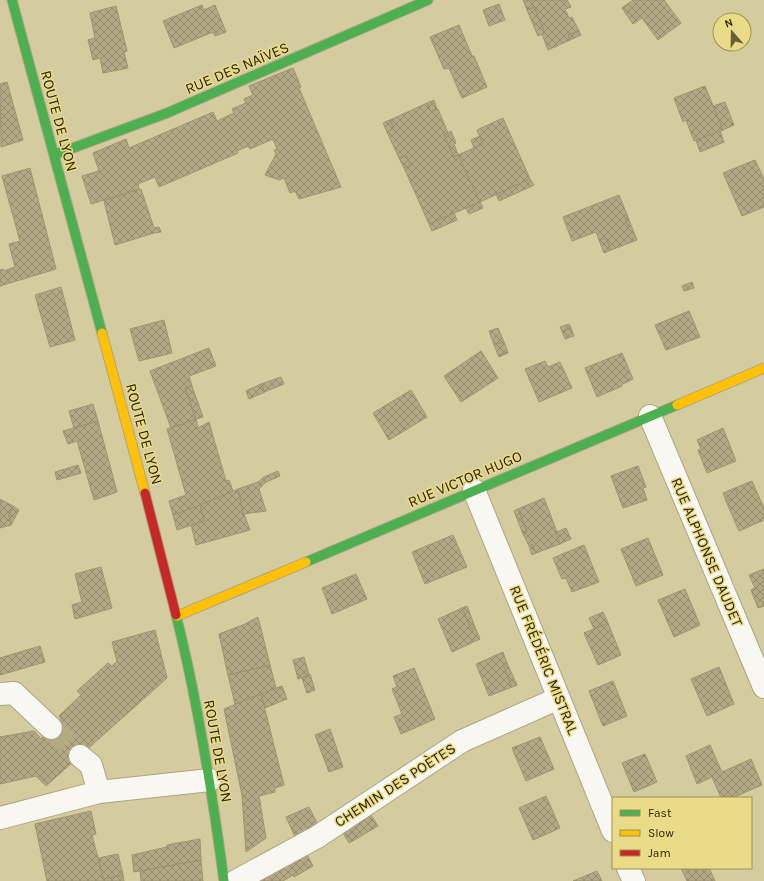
<svg xmlns="http://www.w3.org/2000/svg" width="764" height="881" viewBox="0 0 764 881" font-family="Karla,sans-serif">
<style>
.building{fill:url(#building-cross-hatch);stroke:#9e926f}
.lines{fill:none;stroke-linecap:round;stroke-linejoin:round}
.street-tunnel{stroke:#b2aa80;stroke-width:22;stroke-dasharray:22 11;stroke-linecap:butt}
.street-casing{stroke:#aba480;stroke-width:24}
.fast-casing{stroke:#aba480;stroke-width:11}
.slow-casing{stroke:#aba480;stroke-width:11}
.jam-casing{stroke:#aba480;stroke-width:11}
.street{stroke:#f9f7f1;stroke-width:22}
.fast{stroke:#4caf50;stroke-width:9}
.slow{stroke:#ffc107;stroke-width:9}
.jam{stroke:#c62828;stroke-width:9}
.labels{text-anchor:middle;dominant-baseline:central;stroke-width:3;stroke-linejoin:round;paint-order:stroke}
.street-label{font-size:15px;fill:#2b2402;stroke:#eadb89}
</style>
<defs>
<pattern id="building-cross-hatch" width="8" height="8" patternUnits="userSpaceOnUse"><rect width="8" height="8" fill="#b4a885"/><path d="M0 0l8 8M0 8l8-8" fill="none" stroke="#93896b"/></pattern>
</defs>
<rect width="100%" height="100%" fill="#d4cc9f"/>
<!-- building -->
<path class="building" d="M523,0H567L571,7L565,9L569,18L572,17L579,31L568,35L570,40L548,50L542,34L545,33L534,7L527,10Z
M633,0H664L681,23L658,40L642,18L633,24L622,8Z
M499,4L505,20L489,26L483,10Z
M202,5L204,10L215,5L226,32L215,36L213,32L174,48L163,21Z
M116,6L127,51L124,52L128,68L103,73L100,58L93,60L88,40L95,38L90,13Z
M534,7L545,33L538,36L527,10Z
M459,25L472,56H474L487,87L462,98L449,68L444,69L430,37Z
M579,31L581,35L570,40L568,35Z
M293,68L301,87L299,88L341,187L299,199L295,191L290,193L284,178L279,180L265,175L276,154L274,150L277,149L273,139L250,149L248,146L237,151L238,153L159,187L155,177L138,184L139,189L91,204L82,176L99,171L93,153L126,139L129,148L213,112L217,121L234,113L232,109L246,103L244,99L253,95L249,86Z
M7,82L23,140L1,147L0,84Z
M705,86L723,130L694,141L686,120L683,122L674,98Z
M434,100L437,109L431,112L427,103Z
M725,102L734,125L723,130L713,106Z
M427,103L431,112L438,109L448,133L444,135L454,157L458,155L480,202L429,224L404,168L411,165L406,155L399,158L387,132L394,128L390,120Z
M503,118L530,179L480,202L458,155L483,144L477,130Z
M390,120L394,128L387,132L383,123Z
M451,131L456,143L454,144L458,155L454,157L444,135Z
M720,131L724,142L700,152L696,140Z
M480,136L483,144L474,148L471,140Z
M406,155L411,165L404,168L399,158Z
M755,160L764,179V207L742,216L723,173Z
M30,168L56,269L0,286V270L3,269L4,271L15,267L9,244L20,241L2,176Z
M530,179L534,185L499,201L496,194Z
M141,189L154,228L159,227L161,232L154,233L115,245L104,201Z
M619,195L628,217L625,218L628,226L631,225L637,240L611,250L606,238L599,240L596,232L572,241L563,217Z
M480,202L483,208L469,214L466,208Z
M454,213L457,220L432,231L429,224Z
M628,217L631,225L628,226L625,218Z
M606,238L611,250L604,253L599,240Z
M692,282L694,288L684,291L682,286Z
M61,287L75,340L50,347L35,295Z
M689,311L700,337L666,350L655,325Z
M164,320L172,353L139,361L130,329Z
M569,324L571,328L562,331L560,327Z
M498,328L504,342L494,345L489,331Z
M571,328L574,336L565,339L562,331Z
M504,342L508,352L498,355L494,345Z
M209,348L216,366L189,376L192,386L185,388L196,419L171,428L150,371Z
M481,351L498,378L461,402L444,376Z
M508,352V353L499,357L498,355Z
M622,353L633,379L621,385L622,386L597,397L585,368Z
M545,361L548,367L560,362L572,388L539,402L525,369Z
M281,377L284,384L264,392L261,384Z
M261,384L265,392L249,399L246,391Z
M192,386L203,417L196,419L185,388Z
M411,390L427,417L389,440L373,413Z
M93,404L98,421L74,428L69,411Z
M196,419L198,428L209,422L226,481L229,480L233,491L200,505L173,515L169,501L186,495L167,429Z
M98,421L117,492L94,500L77,441L68,444L63,431Z
M723,428L736,461L707,473L698,450L701,449L697,440Z
M78,465L81,473L57,480L55,472Z
M638,466L646,487L643,488L647,500L623,508L611,476Z
M278,471L280,476L266,482L259,489L266,511L243,514L238,489L258,482L264,477Z
M752,481L764,508V520L739,531L726,501L738,496L735,488Z
M735,488L738,496L726,501L723,493Z
M238,489L243,514H244L250,530L196,545L191,525L204,521L200,505Z
M544,498L557,532L558,533L556,534L560,544L536,553L532,544L529,546L523,534L527,532L518,509Z
M0,499L13,506L9,515L11,525L0,528Z
M200,505L204,521L177,530L173,515Z
M13,506L19,510L11,525L9,515Z
M518,509L527,532L523,534L514,511Z
M566,528L571,539L560,544L556,534L558,533L557,532Z
M453,535L467,567L425,584L412,552Z
M648,538L663,575L636,586L621,549Z
M532,544L536,553L532,555L529,546Z
M584,545L599,582L572,592L566,578L562,579L553,558Z
M101,567L112,608L75,619L72,605L82,602L75,574Z
M764,569V606L758,608L751,590L755,588L749,575Z
M356,574L367,599L332,614L322,588Z
M685,589L700,625L674,637L658,600Z
M467,606L475,627L471,629L462,608Z
M462,608L471,629L475,627L480,639L452,652L438,619Z
M603,612L608,623L594,629L589,618Z
M258,617L270,665L228,675L219,634L245,624Z
M608,623L621,655L598,665L584,633Z
M155,630L167,678L46,786L36,776L0,784V736V737L34,731L41,739L61,719L59,716L81,695L77,691L108,663L112,666L117,661L112,642Z
M40,646L45,662L0,675V658Z
M503,652L507,663L503,665L512,687L489,696L476,664Z
M304,657L309,675L298,679L293,660Z
M507,663L517,685L512,687L503,665Z
M270,665L276,688L235,704L228,675Z
M719,667L734,704L707,716L691,679Z
M414,668L435,719L401,734L394,717L402,714L392,689L397,687L393,676Z
M310,674L315,690L307,693L302,678Z
M613,681L627,716L603,726L589,691Z
M282,686L287,699L265,708L261,694Z
M261,694L284,785L275,788V792L259,796L266,838L246,852L242,795L224,709Z
M330,729L343,767L329,772L315,735Z
M540,737L554,769L526,781L512,748Z
M710,745L722,772L751,759L762,785L732,798H721L712,777L697,784L686,756Z
M645,754L657,782L634,792L622,763Z
M546,796L560,828L533,840L519,808Z
M309,807L319,827L297,841L286,817Z
M367,809L378,826L349,843L342,831Z
M91,811L96,834L92,835L104,881H47L35,824Z
M200,839L201,860L134,872L132,855L167,847V845Z
M304,849L313,866L294,877L293,875L283,881H248Z
M118,854L123,875L103,879L98,858Z
M201,860L203,881H141L140,871Z
M681,868H709L715,881H687Z
M597,871L602,881H573Z
M123,875L124,881H104L103,879Z"/>
<g class="lines">
<!-- street-tunnel -->
<path class="street-tunnel" d="M51,728L80,756"/>
<defs>
<path id="street" d="M650,416L764,687
M474,490L613,831
M0,694L14,693L51,728
M80,756L91,765L99,792
M0,818L99,792L210,780
M628,868L634,881
M236,881L317,837L462,741L559,698"/>
<path id="fast" d="M12,0L102,333
M54,155L167,113L428,0
M306,562L677,405
M176,615C198,702 212,791 224,881"/>
<path id="slow" d="M102,333L145,493
M677,405L764,368
M177,616L306,562"/>
<path id="jam" d="M145,493L176,615"/>
</defs>
<!-- street casing -->
<use href="#street" class="street-casing"/>
<!-- fast casing -->
<use href="#fast" class="fast-casing"/>
<!-- slow casing -->
<use href="#slow" class="slow-casing"/>
<!-- jam casing -->
<use href="#jam" class="jam-casing"/>
<!-- street -->
<use href="#street" class="street"/>
<!-- fast -->
<use href="#fast" class="fast"/>
<!-- slow -->
<use href="#slow" class="slow"/>
<!-- jam -->
<use href="#jam" class="jam"/>
</g>
<g class="labels">
<!-- street labels -->
<g class="street-label">
<text transform="translate(237 68) rotate(-23)">RUE DES NAÏVES</text>
<text transform="translate(59 121) rotate(75)">ROUTE DE LYON</text>
<text transform="translate(144 434) rotate(75)">ROUTE DE LYON</text>
<text transform="translate(465 479) rotate(-23)">RUE VICTOR HUGO</text>
<text transform="translate(707 552) rotate(67)">RUE ALPHONSE DAUDET</text>
<text transform="translate(544 660) rotate(68)">RUE FRÉDÉRIC MISTRAL</text>
<text transform="translate(218 751) rotate(80)">ROUTE DE LYON</text>
<text transform="translate(395 785) rotate(-33)">CHEMIN DES POÈTES</text>
</g>
</g>
<!-- legend -->
<rect x="612" y="797" width="140" height="72" fill="#eadb89" stroke="#9e9253"/>
<rect x="620" y="810" width="20" height="6" fill="#4caf50" stroke="#9e9253"/>
<text x="648" y="817" font-size="12" fill="#2b2402">Fast</text>
<rect x="620" y="830" width="20" height="6" fill="#ffc107" stroke="#9e9253"/>
<text x="648" y="837" font-size="12" fill="#2b2402">Slow</text>
<rect x="620" y="850" width="20" height="6" fill="#c62828" stroke="#9e9253"/>
<text x="648" y="857" font-size="12" fill="#2b2402">Jam</text>
<!-- north arrow -->
<g transform="translate(732 32) rotate(340)"><circle r="19" fill="#eadb89" stroke="#9e9253"/>
<path d="M0-3L7 15L0 10L-7 15Z" fill="#665f39"/>
<text y="-6" font-size="11" font-weight="bold" text-anchor="middle" fill="#2b2402">N</text>
</g>
</svg>
